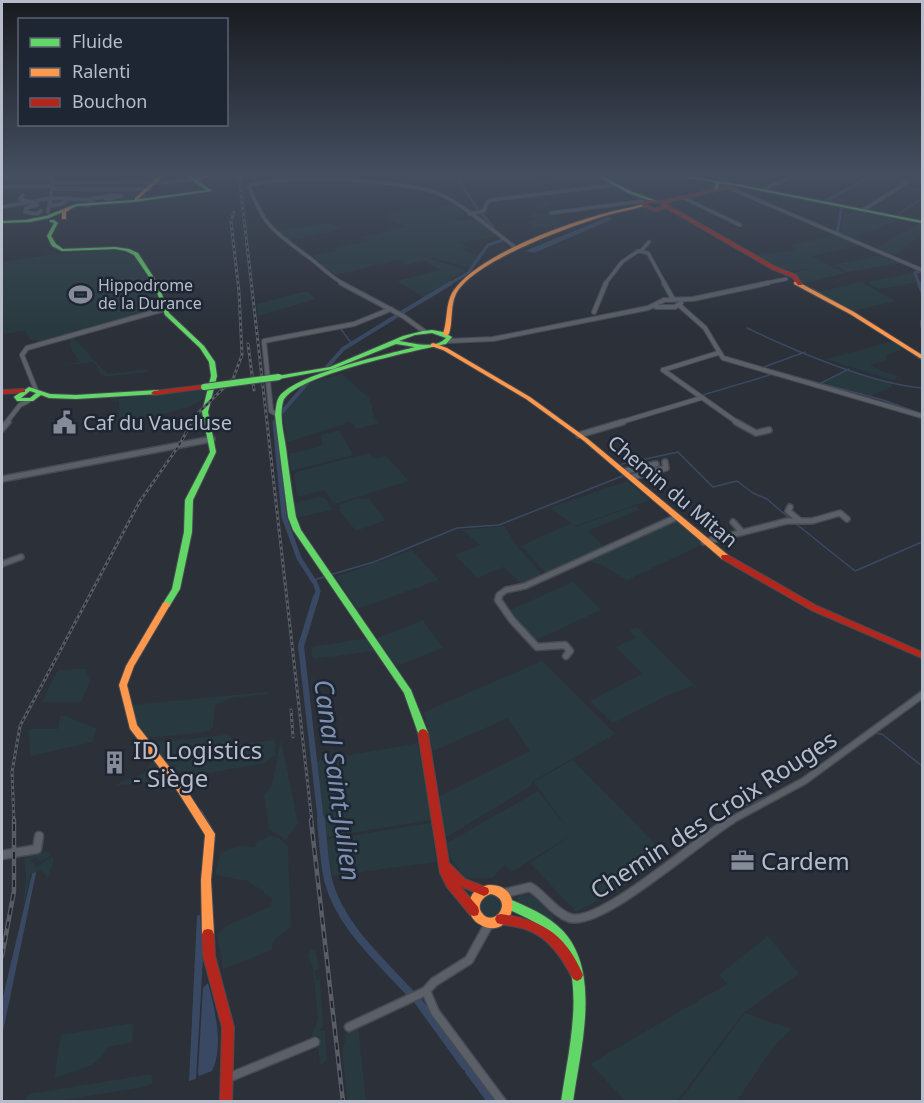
<svg xmlns="http://www.w3.org/2000/svg" width="924" height="1103" viewBox="0 0 924 1103" font-family="'Noto Sans',sans-serif">
<style>
.green{fill:#283a3f}
.water{fill:#3a4963}
.lines{fill:none;stroke-linecap:round;stroke-linejoin:round}
.stream-far1{stroke:#3a4963;stroke-width:1.5}
.stream{stroke:#3a4963;stroke-width:2}
.canal-far4{stroke:#3a4963;stroke-width:3}
.canal-far3{stroke:#3a4963;stroke-width:4}
.canal-far2{stroke:#3a4963;stroke-width:5}
.canal-far1{stroke:#3a4963;stroke-width:6}
.canal{stroke:#3a4963;stroke-width:8}
.street-far4-casing{stroke:#474b51;stroke-width:4.5}
.street-far3-casing{stroke:#474b51;stroke-width:6}
.street-far2-casing{stroke:#474b51;stroke-width:8}
.street-far1-casing{stroke:#474b51;stroke-width:9}
.street-casing{stroke:#474b51;stroke-width:11}
.fast-casing{stroke:#474b51;stroke-width:2}
.slow-casing{stroke:#474b51;stroke-width:2}
.jam-casing{stroke:#474b51;stroke-width:2}
.street-far4{stroke:#5b5f67;stroke-width:3}
.street-far3{stroke:#5b5f67;stroke-width:4}
.street-far2{stroke:#5b5f67;stroke-width:5}
.street-far1{stroke:#5b5f67;stroke-width:6}
.street{stroke:#5b5f67;stroke-width:8}
.fast{fill:#63d668;fill-rule:evenodd}
.slow{fill:#ff974d;fill-rule:evenodd}
.jam{fill:#b3261e;fill-rule:evenodd}
.rail-far1-casing{stroke:#5a5e64;stroke-width:3}
.rail-casing{stroke:#5a5e64;stroke-width:4.5}
.rail-far1{stroke:#1e2634;stroke-width:1.5;stroke-dasharray:3;stroke-linecap:butt}
.rail{stroke:#1e2634;stroke-width:2;stroke-dasharray:7;stroke-linecap:butt}
.fast-bridge-casing{stroke:#494d56;stroke-width:8;stroke-linecap:butt}
.fast-bridge{stroke:#63d668;stroke-width:6}
.labels{text-anchor:middle;dominant-baseline:central;stroke-width:5;stroke-linejoin:round;paint-order:stroke}
.far-poi-label{font-size:16px;fill:#b6bcc9;stroke:#1e2634;text-anchor:start}
.poi-label{font-size:20px;fill:#b6bcc9;stroke:#1e2634;text-anchor:start}
.street-label{font-size:20px;fill:#b6bcc9;stroke:#1e2634}
.near-poi-label{font-size:24px;fill:#b6bcc9;stroke:#1e2634;text-anchor:start}
.near-street-label{font-size:24px;fill:#b6bcc9;stroke:#1e2634}
.near-water-label{font-size:26px;font-style:italic;fill:#7e90b0;stroke:#1e2634}
</style>
<rect width="100%" height="100%" fill="#2b3039"/>
<!-- green -->
<path class="green" d="M558,174L587,175L555,181L557,184L544,185L550,191L533,189L528,186L535,184L529,179Z
M548,202L551,205L544,207L557,211L549,213L563,224L534,228L526,221L537,220L529,213H548L533,204Z
M452,204L467,214L454,218L458,221L473,218L499,236L459,242L468,247L462,250L478,256L471,268L408,251L466,270L425,298L397,281L440,270L424,261L405,265L396,260L333,276L313,256L337,251L335,248L369,240L362,237L406,227L390,219L391,218L388,214L417,208L422,211Z
M858,210L901,219L853,238L839,233L842,223L860,218L842,222L844,214L857,212Z
M328,223L341,229L289,241L276,231Z
M919,223H922V234L892,257L875,249Z
M835,235L861,245L811,256L846,273L804,283L793,273L819,266C787,273 785,272 757,255L797,250L790,246Z
M110,250C143,253 152,279 161,307L157,310L40,341L30,339L25,331L2,334V262L47,255Z
M882,255L901,263L847,272L833,265Z
M914,273L918,282L879,289L867,282Z
M861,282L896,301L854,311L818,292Z
M307,291L316,299L258,316L257,304Z
M72,336L107,374L148,369V372L102,377L94,362L59,366L80,362L71,349V340L62,342L59,340Z
M893,341L904,349L886,355V360L870,365L883,372L901,376L892,380L826,359Z
M848,370L891,384L892,387L871,396L824,383Z
M342,374L369,398L374,415L372,417L379,423L356,429L355,425L347,421L345,424L287,442L283,413L308,383Z
M209,388C207,392 204,397 201,400C185,413 139,418 119,420V401L109,400Z
M339,430L353,455L291,471L289,454L322,446L321,435Z
M369,453L374,459L386,456L409,481L334,504L324,490L297,497L294,475L296,472Z
M627,481L650,500L575,526L572,524L575,527L635,506L639,510L588,531L605,547L547,574L521,546L571,523L550,508Z
M320,497L326,499L332,510L296,518L293,503Z
M359,498L369,499L386,520L356,531L338,510L341,509L339,505Z
M676,519L703,544L627,580L602,565L584,560Z
M505,526L515,544L544,576L522,584L503,567L477,578L455,555L480,545L462,530Z
M412,550L439,580L357,609L336,577Z
M573,582L601,610L534,641L510,610Z
M423,620L443,648L396,666L377,638Z
M637,627L694,685L665,697L661,693L664,697L613,723L590,701L642,674L616,647L636,638L630,630Z
M367,638L375,651L313,659L311,647Z
M542,661L615,734L533,781L531,786L445,838L440,796L530,751L508,718L433,751L424,712Z
M86,669L90,682L81,702H42L58,670Z
M267,692L268,694L231,698L215,705L213,727L205,732L147,738C138,731 134,717 132,705Z
M60,716H65L96,728L93,742L30,756L29,729H58Z
M225,735L231,736L232,745L275,740V755L264,763L188,777V771L175,772L150,743Z
M281,740L298,823L286,840L269,829L264,795L272,785Z
M418,743L431,820L325,837L316,761Z
M573,760L667,856L621,888L576,912L530,863L573,834L511,872L505,865L492,878H465L450,857L447,843L538,791L569,830L534,782Z
M154,762L168,780L114,786L128,778L131,780L146,772L148,766Z
M431,823L436,862L332,876L325,840Z
M269,836L279,838L288,847L291,927C282,934 272,938 272,950L223,969L217,934L226,926L271,906L272,898L248,881L215,875L220,853L240,846L254,847L259,841Z
M49,852L52,855L41,861L35,857L31,861L37,867L52,856L54,859L48,877L40,870L31,874L23,909L26,876L24,856Z
M528,892L543,901L554,918L551,922L518,904L517,898L520,894Z
M479 907a12 12 0 1 1 24 0a12 12 0 1 1-24 0Z
M768,936L799,974L743,1013L677,1101H626L590,1064L727,984L719,975Z
M315,949L319,969L315,970L316,981L320,980L323,1025L320,1031H325L327,1059L320,1066L317,1039L316,1037L310,1039L318,1019L313,969L308,956L311,950Z
M745,1013L791,1029L771,1050L737,1101H680Z
M134,1023L132,1043L108,1047C98,1069 74,1069 54,1079L61,1035Z
M354,1028L358,1029L359,1035L366,1101H348L342,1052L347,1032Z
M151,1074L153,1082L145,1087L56,1101H25L29,1094Z"/>
<!-- water -->
<path class="water" d="M608,217L613,219L534,253L525,251Z
M35,872L36,873L2,1036V1001L32,874Z
M200,915L203,957L196,1079L189,1081L197,916Z
M208,983C215,1009 224,1046 212,1071L199,1076L198,1073L203,988Z"/>
<g class="lines">
<!-- stream-far1 -->
<path class="stream-far1" d="M908,183L922,175
M904,186L922,191
M896,216L922,198
M307,254L317,262
M813,289L922,355
M340,328L352,344
M747,328C793,350 872,384 922,388
M894,341L922,360
M749,364L883,400L922,414
M764,367L805,352
M821,383L849,369
M703,395L773,374
M622,464L678,452L713,487L737,481L753,493L767,499L789,518
M795,523L855,571L922,542
M333,574L374,562L457,528L499,525L625,475L619,468
M314,580L324,577
M873,733L882,734L922,766
M798,781L823,763
M740,808L778,792
M201,810L208,822"/>
<!-- stream -->
<path class="stream" d="M207,820L214,833
M211,875L214,838"/>
<!-- canal-far4 -->
<path class="canal-far4" d="M834,174L867,179
M458,178L479,212
M481,213L493,227
M841,235L837,233L842,205L825,201L867,179
M914,268L921,271L915,273L919,284
M449,284L468,273L488,245L503,240"/>
<!-- canal-far3 -->
<path class="canal-far3" d="M919,283L922,291
M401,313L451,283
M922,321V326
M327,367L343,349L398,315
M282,412L308,382"/>
<!-- canal-far2 -->
<path class="canal-far2" d="M275,422L284,517L299,558L315,583
M316,599L318,591L316,585"/>
<!-- canal-far1 -->
<path class="canal-far1" d="M316,597L301,646L321,822"/>
<!-- canal -->
<path class="canal" d="M321,820C323,840 324,861 328,880C340,926 380,960 410,993
M418,1001L465,1066
M469,1071L492,1102"/>
<defs>
<path id="street-far4" d="M716,174L727,183
M2,178H52
M52,178L51,198L92,200L89,205H84
M341,180L348,174
M52,183L156,182
M155,183L192,180L215,174
M2,187L53,186
M727,187L922,270
M53,189H149
M762,190L797,174
M23,195L20,199L37,205L26,208L25,212L37,214L41,211
M114,195L122,196L107,199L103,197Z
M91,199L103,197
M686,199L740,225
M50,206L62,204L70,198
M2,207L51,198L48,212
M863,210L908,182L904,181
M551,213L643,201
M469,214L484,211L487,202L492,200L614,185
M641,251L649,242
M344,284C330,277 320,265 307,256C273,230 265,228 249,186C282,174 404,180 437,193C460,202 495,232 516,248
M605,284L622,262L638,251L648,253L665,284
M761,284L786,279"/>
<path id="street-far3" d="M341,283L403,316L425,332
M664,283L673,299
M679,305L705,328L723,358L922,416
M656,307H675L681,303
M594,312L606,283
M447,341L493,339L648,308L664,300L693,299L768,283
M663,370L738,423
M663,370L718,353
M36,390L22,355L27,348L165,309
M278,415L271,411L264,341L354,324L391,309
M6,423L20,405L28,401
M618,423L701,398"/>
<path id="street-far2" d="M736,422L756,433L769,430
M2,429L8,422
M579,435L623,422
M626,471L656,464
M633,477L666,468L665,462
M2,479L212,439
M790,507L788,511L799,520
M733,522L742,532
M704,542L787,521H812L840,513L847,519
M2,564L21,557
M498,599L499,595L506,590L525,586L677,517"/>
<path id="street-far1" d="M499,597L498,600L512,620L537,647L565,645L570,651L566,656
M728,822L804,781L922,695"/>
<path id="street" d="M2,855L37,849L39,836
M501,894L530,887C544,895 554,913 570,918C601,927 700,838 731,820
M426,991L435,1012L502,1102
M349,1027L426,991L434,982L469,960L490,922
M228,1078L315,1042"/>
<path id="fast" d="M183,174H188L212,191L134,202L77,206L49,218L30,222L2,223V221L25,220L46,216L76,204L134,200L206,190Z
M594,174H599L630,191L657,201L654,202L628,193Z
M716,182H727L922,221V223L727,184H719L718,189L716,190L714,189Z
M50,220H54L58,223L51,236L56,244L63,249L115,247L129,249L138,253L158,284L169,313L204,346L215,362L217,376L208,412L216,452L193,500L192,532L180,589L169,607H163L162,605L172,589L184,532L185,500L210,452L202,412L211,376L209,362L200,348L165,315L154,284L134,255L126,251L115,249L62,251L52,246L47,236L54,223L50,222Z
M432,330L443,332L452,337L446,344C419,350 290,376 283,402C279,417 284,433 286,448C289,471 292,494 296,517L301,530L411,690L428,733L426,736L423,737L420,736L418,733L404,693L293,530L288,517L275,415C276,409 276,402 279,397C295,374 386,355 415,347L396,344L333,369L279,379L276,377L277,376L330,367L403,336L423,331ZM432,333L446,338C435,350 413,343 399,341L415,335Z
M29,387L50,394L76,395L158,390L161,392L158,394L76,399L49,398L41,395L33,401H17L14,397L15,396ZM30,391L36,393L30,398H21Z
M507,898C526,906 548,915 563,931C602,973 580,1051 573,1102H561C567,1056 589,975 555,938C541,923 521,915 503,907L502,903L503,899Z"/>
<path id="slow" d="M161,174H166L137,200H135V198Z
M664,174H676L722,182L720,183Z
M643,204L645,205L644,206C631,210 618,212 604,216C569,227 473,261 456,294C450,306 453,321 449,334L446,336L443,334C448,320 445,302 454,290C479,255 562,225 603,214C616,210 630,208 643,204Z
M69,207L72,208L66,212V219H62V211Z
M794,282H798L854,312L922,355V359L920,358L850,314L794,284Z
M433,343L447,348L530,397L588,439L728,555L729,557L728,559H722L584,441L526,399L443,350L431,346V344Z
M166,602L169,603L170,605L134,666L127,685L137,725L184,786L215,834L211,880L214,934L212,938L208,939L204,938L202,934L201,880L205,835L178,792L130,729L119,685L126,666L163,603Z
M488,885C530,883 512,945 479,924C467,917 466,900 475,891C479,888 483,886 488,885ZM491,894C515,900 494,929 482,913C476,905 483,896 491,894Z"/>
<path id="jam" d="M734,185L736,186L735,187L665,203L669,206L776,267L796,275L802,284V285H798L792,277L772,269L666,208L655,211L641,205L647,200L662,201ZM648,202L661,203L664,206L655,209L646,205Z
M204,385L207,387L206,388L154,395L151,393L154,391Z
M23,389L25,390V392L2,394V390Z
M722,555H728L817,606L922,652V658L811,610L722,559L721,557Z
M423,729L426,730L428,733L449,863L465,879L488,888L489,891L488,894L484,896L460,886L478,907L479,911L478,915L474,916L470,915L447,887L440,873L418,733L420,730Z
M501,914C543,920 566,935 583,975L581,979L577,981L573,979C562,958 549,937 525,929C516,926 506,926 497,923L495,919L497,915Z
M208,929L212,930L214,934L215,956L234,1027L232,1102H220L222,1027L203,956L202,934L204,930Z"/>
</defs>
<!-- street-far4 casing -->
<use href="#street-far4" class="street-far4-casing"/>
<!-- street-far3 casing -->
<use href="#street-far3" class="street-far3-casing"/>
<!-- street-far2 casing -->
<use href="#street-far2" class="street-far2-casing"/>
<!-- street-far1 casing -->
<use href="#street-far1" class="street-far1-casing"/>
<!-- street casing -->
<use href="#street" class="street-casing"/>
<!-- fast casing -->
<use href="#fast" class="fast-casing"/>
<!-- slow casing -->
<use href="#slow" class="slow-casing"/>
<!-- jam casing -->
<use href="#jam" class="jam-casing"/>
<!-- street-far4 -->
<use href="#street-far4" class="street-far4"/>
<!-- street-far3 -->
<use href="#street-far3" class="street-far3"/>
<!-- street-far2 -->
<use href="#street-far2" class="street-far2"/>
<!-- street-far1 -->
<use href="#street-far1" class="street-far1"/>
<!-- street -->
<use href="#street" class="street"/>
<!-- fast -->
<use href="#fast" class="fast"/>
<!-- slow -->
<use href="#slow" class="slow"/>
<!-- jam -->
<use href="#jam" class="jam"/>
<defs>
<path id="rail-far1" d="M239,174L312,822
M248,344L254,390
M291,710L293,737
M14,822L12,772L20,726L140,501L178,447L196,415L233,379L242,355L239,292L231,222L234,212"/>
<path id="rail" d="M311,820L343,1102
M2,956L14,891V820"/>
</defs>
<!-- rail-far1 casing -->
<use href="#rail-far1" class="rail-far1-casing"/>
<!-- rail casing -->
<use href="#rail" class="rail-casing"/>
<!-- rail-far1 -->
<use href="#rail-far1" class="rail-far1"/>
<!-- rail -->
<use href="#rail" class="rail"/>
<defs>
<path id="fast-bridge" d="M204,387L279,377"/>
</defs>
<!-- fast-bridge casing -->
<use href="#fast-bridge" class="fast-bridge-casing"/>
<!-- fast-bridge -->
<use href="#fast-bridge" class="fast-bridge"/>
</g>
<!-- sky -->
<linearGradient id="sky" x2="0" y2="1"><stop stop-color="#181a1f"/><stop offset="0.53" stop-color="#444e5f"/><stop offset="1" stop-color="#444e5f" stop-opacity="0"/></linearGradient>
<rect width="924" height="329" fill="url(#sky)"/>
<!-- icons -->
<defs>
<symbol id="stadium-bare" viewBox="-9 -9 18 18"><path d="M0-5a6.5 5 0 1 0 0 10a6.5 5 0 1 0 0-10ZM-3.5-1.8h7v3.6h-7Z" fill="#858b97" stroke="#1e2634" stroke-width="2.5" paint-order="stroke"/></symbol>
<symbol id="civic-bare" viewBox="-9 -9 18 18"><path d="M-.6-6.5H3V-4.5H.6V-3L4-1V1h2V6H-6V1h2V-1L-.6-3ZM-1.2 2.5V6h2.4V2.5Z" fill="#858b97" stroke="#1e2634" stroke-width="2.5" paint-order="stroke"/></symbol>
<symbol id="building-bare" viewBox="-9 -9 18 18"><path d="M-4-6H4V6H1V3H-1V6H-4ZM-2.5-4.3h1.7v1.8h-1.7ZM.8-4.3h1.7v1.8H.8ZM-2.5-1h1.7V.8h-1.7ZM.8-1h1.7V.8H.8Z" fill="#858b97" stroke="#1e2634" stroke-width="2.5" paint-order="stroke"/></symbol>
<symbol id="office-bare" viewBox="-9 -9 18 18"><path d="M-6-3h4V-5.5h4V-3h4V5H-6ZM-1-4.5V-3h2v-1.5ZM-6 0V1H6V0Z" fill="#858b97" stroke="#1e2634" stroke-width="2.5" paint-order="stroke"/></symbol>
</defs>
<g fill-rule="evenodd">
<use href="#stadium-bare" x="64" y="278" width="33" height="33"/>
<use href="#civic-bare" x="48" y="406" width="33" height="33"/>
<use href="#building-bare" x="98" y="746" width="33" height="33"/>
<use href="#office-bare" x="726" y="844" width="33" height="33"/>
</g>
<g class="labels">
<!-- far-poi labels -->
<g class="far-poi-label">
<text x="98" y="285">Hippodrome<tspan x="98" dy="18">de la Durance</tspan></text>
</g>
<!-- poi labels -->
<g class="poi-label">
<text x="83" y="422">Caf du Vaucluse</text>
</g>
<!-- street labels -->
<g class="street-label">
<text transform="translate(673 491) rotate(40)">Chemin du Mitan</text>
</g>
<!-- near-poi labels -->
<g class="near-poi-label">
<text x="133" y="749">ID Logistics<tspan x="133" dy="28">- Siège</tspan></text>
<text x="761" y="860">Cardem</text>
</g>
<!-- near-street labels -->
<g class="near-street-label">
<text transform="translate(713 814) rotate(-33)">Chemin des Croix Rouges</text>
</g>
<!-- near-water labels -->
<g class="near-water-label">
<text transform="translate(338 780) rotate(82)">Canal Saint-Julien</text>
</g>
</g>
<!-- border -->
<rect width="924" height="1103" fill="none" stroke="#b6bcc9" stroke-width="6"/>
<!-- legend -->
<rect x="18" y="18" width="210" height="108" fill="#1e2634" stroke="#5b6270" stroke-width="1.5"/>
<rect x="30" y="38" width="30" height="9" fill="#63d668" stroke="#5b6270" stroke-width="1.5"/>
<text x="72" y="48" font-size="18" fill="#b6bcc9">Fluide</text>
<rect x="30" y="68" width="30" height="9" fill="#ff974d" stroke="#5b6270" stroke-width="1.5"/>
<text x="72" y="78" font-size="18" fill="#b6bcc9">Ralenti</text>
<rect x="30" y="98" width="30" height="9" fill="#b3261e" stroke="#5b6270" stroke-width="1.5"/>
<text x="72" y="108" font-size="18" fill="#b6bcc9">Bouchon</text>
</svg>
